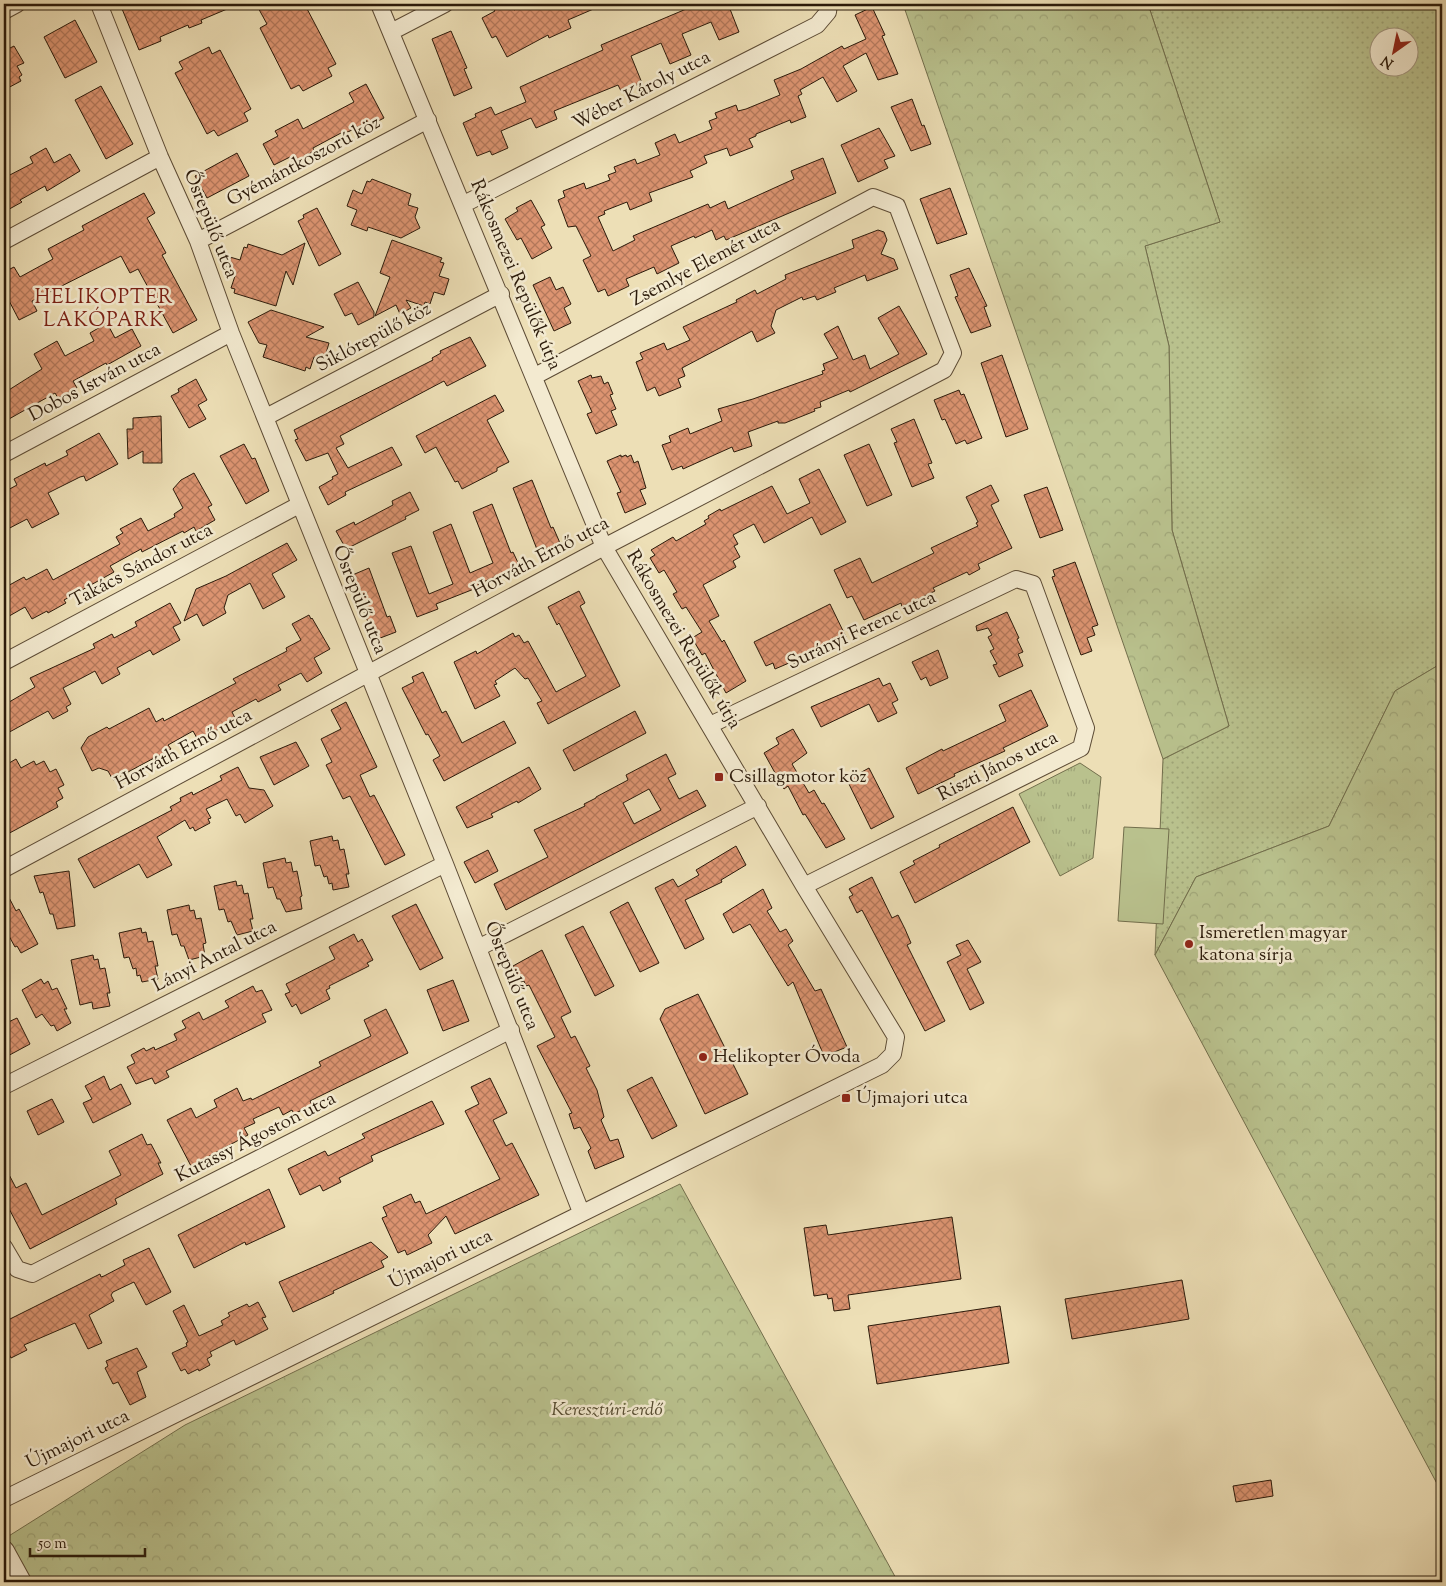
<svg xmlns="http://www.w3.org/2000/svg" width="1446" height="1586" viewBox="0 0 1446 1586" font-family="'Sorts Mill Goudy',serif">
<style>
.grass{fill:url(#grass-dots);stroke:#726e4c;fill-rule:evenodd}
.forest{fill:url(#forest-crowns);stroke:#726e4c}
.park{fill:url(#park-tufts);stroke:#726e4c}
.pitch{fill:#b9c18d;stroke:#726e4c}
.building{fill:url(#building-cross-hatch);stroke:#2b1a0a;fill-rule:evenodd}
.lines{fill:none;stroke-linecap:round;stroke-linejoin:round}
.minor-casing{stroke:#5c4b35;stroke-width:18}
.tertiary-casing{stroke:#5c4b35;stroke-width:22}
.minor{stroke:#f3ead0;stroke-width:16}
.tertiary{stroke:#f3ead0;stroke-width:20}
.poi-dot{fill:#8f2418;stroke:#f3ead0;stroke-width:2}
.labels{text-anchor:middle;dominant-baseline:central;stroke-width:5;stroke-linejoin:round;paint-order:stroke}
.street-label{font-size:19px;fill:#2b1a0a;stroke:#f3ead0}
.poi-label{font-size:19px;fill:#2b1a0a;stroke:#f3ead0;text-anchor:start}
.park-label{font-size:19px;font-style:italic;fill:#564c31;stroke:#f3ead0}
.neighbourhood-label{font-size:20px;letter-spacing:1px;fill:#7a1f14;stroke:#f3ead0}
</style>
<defs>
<pattern id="grass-dots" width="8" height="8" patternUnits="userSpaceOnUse" patternTransform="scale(1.25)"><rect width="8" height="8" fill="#b9c18d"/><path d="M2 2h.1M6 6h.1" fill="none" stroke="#9fa578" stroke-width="1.8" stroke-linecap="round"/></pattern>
<pattern id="forest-crowns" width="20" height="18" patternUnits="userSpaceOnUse" patternTransform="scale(1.25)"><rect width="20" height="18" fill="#b9c18d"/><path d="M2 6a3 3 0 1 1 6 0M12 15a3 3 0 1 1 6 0" fill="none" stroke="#9fa578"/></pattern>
<pattern id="park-tufts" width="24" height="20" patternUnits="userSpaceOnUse" patternTransform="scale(1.25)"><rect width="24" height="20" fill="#b9c18d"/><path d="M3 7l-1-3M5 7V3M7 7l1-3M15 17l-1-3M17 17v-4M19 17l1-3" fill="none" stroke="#9fa578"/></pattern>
<pattern id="building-cross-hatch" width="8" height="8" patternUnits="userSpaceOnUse" patternTransform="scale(1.25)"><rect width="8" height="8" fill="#dc9471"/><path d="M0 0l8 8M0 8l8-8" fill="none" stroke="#b3785b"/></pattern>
</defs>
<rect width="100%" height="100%" fill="#eddfb6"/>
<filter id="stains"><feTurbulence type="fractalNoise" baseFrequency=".004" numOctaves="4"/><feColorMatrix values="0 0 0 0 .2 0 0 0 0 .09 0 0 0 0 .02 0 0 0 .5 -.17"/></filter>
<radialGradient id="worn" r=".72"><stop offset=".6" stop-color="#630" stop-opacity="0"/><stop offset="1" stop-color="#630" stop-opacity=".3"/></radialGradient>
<!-- grass -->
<path class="grass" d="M1148,4H1442V663L1395,691L1329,826L1196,877L1155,955L1163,759L1229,726L1172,530L1169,346L1145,246L1220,222ZM1378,38H1408V68H1378Z"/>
<!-- forest -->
<path class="forest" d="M903,4H1148L1220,222L1145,246L1169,346L1172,530L1229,726L1163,759Z
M1442,663V1493L1155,955L1196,877L1329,826L1395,691Z
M680,1184L898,1582H4V1539L185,1425Z"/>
<!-- park -->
<path class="park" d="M1080,763L1101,777L1093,858L1060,876L1019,794Z"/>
<!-- pitch -->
<path class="pitch" d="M1124,827L1169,829L1163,924L1118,921Z"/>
<!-- building -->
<path class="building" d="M120,4H239L201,20L202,23L189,28L188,25L160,37L161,41L139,50Z
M256,4H294L297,9L305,5L336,64L328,68L332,76L303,91L299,85L291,89L260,28L267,24Z
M500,4H510L514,10L530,4H605L568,20L571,28L549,38L548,35L507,57L496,36L492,38L482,18L495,11L493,8Z
M698,4H728L739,32L719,40L711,22L682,34L691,55L670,64L661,43L631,56L642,83L621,91L618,85L554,111L557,119L536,128L531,118L501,131L508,148L492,155L490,151L477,156L463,123L476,117L475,114L491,107L495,115L526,102L520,87L603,50L601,45Z
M872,7L885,35L882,36L898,74L878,80L866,53L843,66L857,91L837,102L823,77L800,90L802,94L798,96L806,117L791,123L790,120L756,134V136L749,139L753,147L730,156L727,148L704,156L707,163L690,171L693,177L649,193L652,201L630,210L627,202L604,211L605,214L598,217L613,251L635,240L633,236L708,204L710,208L725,201L728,209L794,179L791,171L823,158L836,193L726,240L724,236L716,240L712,230L695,238L694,236L671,246L679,263L657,274L654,267L626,279L629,286L608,296L605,289L598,292L583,260L591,256L576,226L568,227L558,200L565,197L563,191L584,183L586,189L610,180L608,175L616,172L614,167L635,159L637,164L660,155L655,143L675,134L679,143L712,129L709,121L717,118L715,113L736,105L738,111L746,109L780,95L774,80L801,69L842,46L844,49L866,39L855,15Z
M75,20L97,62L65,78L44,37Z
M451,31L467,68L464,69L472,88L454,96L432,39Z
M4,40L8,49L14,46L24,63L17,66L22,75L19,77L21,81L4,90Z
M209,47L212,54L220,50L251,109L244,113L248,121L218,136L214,130L207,134L175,73L183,69L179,62Z
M366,84L384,118L367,127L365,123L348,132L341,133L313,148L314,151L293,163L290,157L274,165L263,144L278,136L275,131L298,119L303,129L354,102L349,93Z
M101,86L133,144L106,159L75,100Z
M912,99L922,126L924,125L931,144L911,151L891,107Z
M879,128L895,156L884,160L888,168L858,182L841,145Z
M46,148L54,163L70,154L80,171L47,191L45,186L20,200L22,202L4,212V178L33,163L30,157Z
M237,153L249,176L207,198L195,176Z
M372,179L411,194L408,205L418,208L415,217L420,228L401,238L368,227L367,231L351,225L357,210L347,206L353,190L362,194L367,181L370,182Z
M950,188L967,234L937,244L920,199Z
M144,193L155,213L147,218L166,253L162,255L197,320L173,333L138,269L130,273L121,256L32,301L37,311L19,320L4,291V272L14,267L20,277L53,259L48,249L84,230L82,226Z
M531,200L545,225L541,227L552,248L532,259L521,238L517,240L505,219L518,211L516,208Z
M317,208L341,254L319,266L298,221L304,218L303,215Z
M878,230L884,232L887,240L881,254L894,259L898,269L867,281L865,275L834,288L836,292L817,300L815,296L803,300L802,297L776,310L771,326L775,333L757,342L752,331L682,368L685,376L678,379L681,387L659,396L655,387L647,391L636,362L643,359L640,353L664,343L667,350L690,340L683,327L737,302L736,300L755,290L757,294L786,279L785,275L854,248L852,240Z
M392,240L442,258L440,262L444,263L439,276L449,279L444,295L434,292L430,304L425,302L424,306L406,300L411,308L400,314L396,305L375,316L390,277L380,273Z
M305,243L293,285L286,271L276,306L234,293L235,289L231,288L235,276L225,273L230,257L240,260L244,247L247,248L248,244L282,255Z
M969,268L987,306L984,307L991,326L971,333L955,297L958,296L950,275Z
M550,277L556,290L563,287L571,304L564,308L571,323L554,331L533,285Z
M358,282L374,312V317L358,325L352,313L345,316L334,294Z
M899,306L927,354L850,392L849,390L820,402L821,407L814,409L815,411L785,423H778V421L748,432L752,446L734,452L732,447L683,469L682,466L672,470L662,445L671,442L669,436L688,428L690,434L722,421L718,409L753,399L823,374L822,371L825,370L823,364L838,358L824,334L838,326L853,360L865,355L870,369L899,354L878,318Z
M271,310L324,327L306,337L329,343L324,360L314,357L310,369L306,367L305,371L263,357L267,345L259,343L248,322Z
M107,323L115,338L132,329L141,346L107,365L106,363L73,381L77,388L58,398L55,393L9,419L4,410V393L42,369L34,354L57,341L65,356L94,341L90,333Z
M470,337L486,366L447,386L444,381L340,436L344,444L336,448L348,468L392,447L402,465L345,492L346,495L328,505L319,487L333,479L332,477L338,474L328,453L306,461L295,440L298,439L294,430L433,360L432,358L441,353L440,351Z
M1002,355L1028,429L1006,437L981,363Z
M591,375L592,378L601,376L604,384L608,382L613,394L610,395L616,409L611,411L617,425L596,434L587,414L592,412L578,381Z
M196,379L207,400L198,405L206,419L189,428L171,396L179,392L178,389Z
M959,390L961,395L964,394L982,438L967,444L965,440L956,444L945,419L942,420L934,400Z
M495,395L504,411L487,420L509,462L497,468V471L462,489L458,481L455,482L436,447L425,453L416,436Z
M161,416L162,463H143V451L128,459L127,429H133V418Z
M914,419L932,463L928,464L934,478L912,487L894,443L897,442L891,429Z
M99,433L118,464L86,481L84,476L80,477L48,493L59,514L32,528L27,519L4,531V492L17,485L14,479L45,463L46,466L68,455L66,451Z
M244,444L252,459L255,458L269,491L246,504L220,456Z
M869,444L892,495L867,506L844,455Z
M621,455V457L626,455L627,457L631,455L634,463L638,461L646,488L640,490L646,504L625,513L617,493L621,492L607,461Z
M819,469L846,522L821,535L812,517L764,543L754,524L733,535L738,544L734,546L740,557L733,561L736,567L703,585L719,616L709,621L722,642L724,640L746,681L726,693L705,653L702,655L692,638L702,632L686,607L682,609L673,594L677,592L664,570L659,573L650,558L655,555L651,550L673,537L676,541L706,524L704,521L709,518L708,516L720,509L721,511L772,486L787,514L810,503L799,479Z
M194,473L212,505L208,507L215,520L196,531L194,527L184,533L183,531L142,552L141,549L110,566L114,572L64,600L66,603L48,613L47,611L32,619L25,607L4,619V588L24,577L26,580L47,569L53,580L120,544L116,537L123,533L120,529L141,518L148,531L175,517L174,514L183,508L173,489L181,480Z
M532,480L551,528L553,527L560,543L538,552L513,488Z
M991,485L999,501L991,505L1012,548L978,564L980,569L969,575L967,572L933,588L935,591L902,607L901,603L864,620L852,596L847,598L834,570L860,558L872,583L934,553L931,548L978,526L976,523L978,522L966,497Z
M1047,487L1063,530L1040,538L1024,495Z
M410,492L419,510L405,517L406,519L346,549L336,531L354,522L355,525L393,505L392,501Z
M492,504L511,553L513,552L520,567L478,584L479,587L436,604L438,609L417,617L392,553L411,546L429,594L453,584L433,532L451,524L470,573L493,563L473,512Z
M287,543L297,560L272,574L285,597L263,609L250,583L228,595L224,608L226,613L203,626L197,614L184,621L196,589L226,576Z
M1075,562L1098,625L1092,627L1095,635L1087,638L1092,651L1081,655L1052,577L1055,576L1053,570Z
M369,568L387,617L390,616L396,632L375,640L350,576Z
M579,591L585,603L580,606L620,686L548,724L537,703L542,701L528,678L525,679L515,668L495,681L497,684L494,685L500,696L475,709L454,662L476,651L477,654L513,633L515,637L519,635L524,643L528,641L556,692L586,676L559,623L557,625L548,607Z
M170,603L181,623L173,627L180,640L153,655L150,650L117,668L120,674L102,684L95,671L63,688L71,704L66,707L68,711L53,719L48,711L4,735V705L35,687L30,678L95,648L93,644L112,634L114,638L137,626L135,622Z
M830,604L846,637L835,643L834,640L800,657L802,660L791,665L789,663L775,669L773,663L766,666L754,642Z
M1007,612L1019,638L1017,639L1023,652L1018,654L1023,666L999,677L993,665L997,664L990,651L994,649L988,637L992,635L988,628L977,631L976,626Z
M309,615L311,619L312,618L330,649L314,658L322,673L307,682L301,673L278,685L281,690L258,702L256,699L232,712L236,720L198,740L193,731L168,745L171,749L113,780L108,771L99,768L92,771L81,748L88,737L107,727L109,729L149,708L156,722L163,718L164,721L236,683L233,679L287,651L286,648L301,640L292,624Z
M938,650L948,678L930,686L926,677L921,680L912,662Z
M423,672L442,713L446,711L462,743L504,721L516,743L444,781L433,760L440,756L428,734L426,735L402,688L414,682L412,677Z
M879,678L883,686L890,683L898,700L892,703L897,713L878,722L869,704L821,727L811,707Z
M1031,690L1048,726L1003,748L1005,751L954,774L955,776L918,794L906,768L942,749L943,751L1006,721L999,705Z
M346,702L377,767L360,775L370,797L374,795L405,855L385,865L350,796L343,799L326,765L332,762L321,739L341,729L331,710Z
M635,711L646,733L574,771L563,750Z
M793,729L807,753L792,764L809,793L814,790L822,804L824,803L845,839L826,848L805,814L803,815L788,786L784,789L764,753L779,744L776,738Z
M296,742L309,766L274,785L260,757Z
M666,754L676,774L668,778L679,799L697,790L706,806L506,910L494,884L548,857L534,830L585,806L584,804L596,798V797L628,780L626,775ZM649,789L661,810L634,824L623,803Z
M16,759L21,768L34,761L36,765L44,761L50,772L56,769L64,785L58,788L63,798L56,802L58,807L4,836V766Z
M238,767L249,788L264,790L273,806L245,823L240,814L236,816L227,799L206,809L211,818L208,819L210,823L195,831L193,827L190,829L185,820L157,837L172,865L147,878L139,864L94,888L78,859L172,810L170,807L181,801L180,798L192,792L193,795L222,780L220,776Z
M529,767L541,789L518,803L517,801L491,814L493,817L467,828L456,807Z
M869,768L894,817L871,829L847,780Z
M1013,807L1030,842L915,903L900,872L915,864L913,861L940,847L939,845Z
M332,836L333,841L338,840L340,850L344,849L349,874H346L349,887L333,890L332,883L329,884L327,876L324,877L320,865L315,866L310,841Z
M736,846L746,865L721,880L722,882L685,900L704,939L685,949L655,888L673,879L678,887L699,875L696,870Z
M488,850L498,871L475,883L464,862Z
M285,858L286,863L291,862L293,872L297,871L302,896L300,897L302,909L286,912L280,899H277L273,887L268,888L263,863Z
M69,871L75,926L57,929L53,914H50L43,892L40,893L34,876Z
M872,877L892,918L898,915L905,929L911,943L907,945L945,1021L925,1031L862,910L857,913L849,897L853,895L849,889Z
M236,881L237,886L242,885L244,894L248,893L253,919H250L253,931L237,935L231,921L228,922L224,909L219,910L214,886Z
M4,888L16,911L19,909L38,944L21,953L17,946L15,947L4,927Z
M763,889L772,908L767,911L780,932L786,929L793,941L788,945L815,991L821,989L847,1047L824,1056L793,982L788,986L750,924L733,933L723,914Z
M628,902L659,963L640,972L610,912Z
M416,904L443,958L420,970L392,916Z
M189,905L190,911L194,910L196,919L201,918L206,943L203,944L205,956L189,960L184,946H181L177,934L172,935L167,910Z
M583,926L614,986L595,996L565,935Z
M141,928L142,933L146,932L148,942L153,941L158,966H155L158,979L142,982L140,975L137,976L136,968L133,969L129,957L124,958L119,933Z
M354,934L358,942L362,939L373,960L367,963L369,966L329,986L330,988L326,990L330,999L301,1014L296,1004L292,1007L285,994L290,992L286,984L335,959L329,947Z
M968,940L981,962L967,969L984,1003L970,1010L947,962L961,955L956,945Z
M542,950L571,1012L561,1017L571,1038L575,1036L590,1066L586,1068L597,1090L604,1117L601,1120L610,1141L618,1139L624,1157L595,1169L588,1151L591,1148L580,1127L574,1129L569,1114L572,1113L537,1046L555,1037L529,985L526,986L524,981L521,982L513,966Z
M93,955L94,960L98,959L100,969L105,968L110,993H107L110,1006L93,1009L92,1002L80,1005L71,960Z
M41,979L44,984L48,981L52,990L57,988L67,1009H64L71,1023L57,1031L54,1025L51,1026L42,1014L36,1018L22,990Z
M453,980L469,1021L443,1031L427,990Z
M253,986L256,992L262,990L272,1010L262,1014L266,1022L166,1071L169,1077L155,1084L152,1078L136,1084L127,1067L135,1063L131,1055L144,1048L146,1051L154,1047L155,1050L177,1040L174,1034L186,1028L182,1021L199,1012L203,1020L229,1007L225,1001Z
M698,994L748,1094L705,1114L660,1019L665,1009Z
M386,1009L408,1053L318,1097L310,1101L312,1105L294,1114L292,1110L283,1115L279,1107L253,1119L255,1123L244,1128L248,1135L191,1166L167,1120L191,1108L196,1118L217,1107L214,1100L237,1088L243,1101L251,1098L252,1100L321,1066L319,1062L371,1036L364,1020Z
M17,1018L30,1044L4,1058V1024Z
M104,1076L110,1090L121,1084L131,1104L93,1123L83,1103L92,1099L85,1086Z
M652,1077L677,1126L652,1139L627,1090Z
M490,1078L507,1113L493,1120L506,1146L512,1143L539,1195L455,1234L446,1216L428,1235L432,1243L407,1255L405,1250L398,1253L382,1218L387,1216L383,1207L411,1194L415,1203L420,1201L426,1214L500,1179L465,1111L479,1104L471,1087Z
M52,1099L64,1122L38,1135L27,1111Z
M432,1101L444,1124L371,1156L373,1161L339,1178L341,1182L323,1191L320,1185L300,1195L288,1169L325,1151L328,1156L365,1138L362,1134Z
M142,1134L147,1145L151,1144L161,1163H158L163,1174L115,1199L117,1204L30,1249L4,1199V1165L16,1188L26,1183L42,1215L121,1175L109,1151Z
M269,1189L285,1227L246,1245L245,1242L194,1268L178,1235Z
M952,1217L961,1279L848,1295L850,1309L834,1311L832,1298L828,1299L827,1294L814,1296L804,1228L826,1225L828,1235Z
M371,1242L388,1257L381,1261L384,1267L333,1291L334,1293L293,1312L279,1282Z
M149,1248L171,1292L146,1305L134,1282L113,1292L111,1295L114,1301L89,1315L102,1343L88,1349L75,1323L24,1345L27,1350L11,1358L4,1344V1322L100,1274L101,1277L104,1276L125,1265L123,1260Z
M1182,1280L1189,1319L1072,1339L1065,1299Z
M258,1302L266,1317L262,1318L268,1329L236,1345L234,1340L210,1352L212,1356L207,1359L210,1365L199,1371L198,1369L188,1374L185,1369L181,1371L172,1353L187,1346L186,1343L188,1342L173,1311L184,1305L199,1336L223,1325L221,1321L230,1316L228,1313L247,1304L249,1307Z
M1000,1306L1009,1363L877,1384L868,1326Z
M137,1348L147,1367L137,1372L146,1397L130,1405L118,1382L113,1384L105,1368L108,1366L106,1361Z
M1271,1480L1273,1496L1236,1502L1233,1486Z"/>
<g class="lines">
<defs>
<path id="minor" d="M99,4L160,157L198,241L231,333L445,864L581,1212
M4,11L17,4
M391,32L445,4
M464,204L817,25L828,12L829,4
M4,241L160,157
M198,241L428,120
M266,417L501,294
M4,454L231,333
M4,662L299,505
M710,725L1016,579L1033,584L1086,728L1081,748L804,886
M4,869L604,547L944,370L953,353L897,206L873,197L535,376
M478,948L758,806
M4,1086L445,864
M4,1247L17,1269L32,1274L511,1030
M4,1499L882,1065L893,1054L896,1037L804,886L604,547L379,4"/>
<path id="tertiary" d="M4,1551L21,1582"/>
</defs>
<!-- minor casing -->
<use href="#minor" class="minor-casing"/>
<!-- tertiary casing -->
<use href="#tertiary" class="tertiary-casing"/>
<!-- minor -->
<use href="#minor" class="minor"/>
<!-- tertiary -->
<use href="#tertiary" class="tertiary"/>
</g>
<!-- markers -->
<g class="poi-dot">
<rect x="714" y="772" width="10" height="10" rx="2.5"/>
<circle cx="1189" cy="944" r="5"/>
<circle cx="703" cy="1057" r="5"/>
<rect x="841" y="1093" width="10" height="10" rx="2.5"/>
</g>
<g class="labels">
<!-- street labels -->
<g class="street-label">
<text transform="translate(642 91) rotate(-27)">Wéber Károly utca</text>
<text transform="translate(304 162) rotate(-28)">Gyémántkoszorú köz</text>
<text transform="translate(210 224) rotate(68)">Ősrepülő utca</text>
<text transform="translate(706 263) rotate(-28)">Zsemlye Elemér utca</text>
<text transform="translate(515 275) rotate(67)">Rákosmezei Repülők útja</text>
<text transform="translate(374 338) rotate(-28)">Siklórepülő köz</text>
<text transform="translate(95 383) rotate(-28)">Dobos István utca</text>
<text transform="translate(541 558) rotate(-28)">Horváth Ernő utca</text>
<text transform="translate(142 566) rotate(-28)">Takács Sándor utca</text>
<text transform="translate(359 600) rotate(68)">Ősrepülő utca</text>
<text transform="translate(862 631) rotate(-25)">Surányi Ferenc utca</text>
<text transform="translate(683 640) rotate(59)">Rákosmezei Repülők útja</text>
<text transform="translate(184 750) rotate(-28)">Horváth Ernő utca</text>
<text transform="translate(998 767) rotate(-27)">Riszti János utca</text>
<text transform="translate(215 957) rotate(-27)">Lányi Antal utca</text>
<text transform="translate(511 976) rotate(68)">Ősrepülő utca</text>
<text transform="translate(256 1138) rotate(-27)">Kutassy Ágoston utca</text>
<text transform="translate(441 1260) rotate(-26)">Újmajori utca</text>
<text transform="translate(78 1440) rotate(-26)">Újmajori utca</text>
</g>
<!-- poi labels -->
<g class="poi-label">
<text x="729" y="777">Csillagmotor köz</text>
<text x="1199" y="933">Ismeretlen magyar<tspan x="1199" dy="22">katona sírja</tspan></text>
<text x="713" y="1057">Helikopter Óvoda</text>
<text x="856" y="1098">Újmajori utca</text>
</g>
<!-- park labels -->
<g class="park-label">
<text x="607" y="1410">Keresztúri-erdő</text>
</g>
<!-- neighbourhood labels -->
<g class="neighbourhood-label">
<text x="104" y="298">HELIKOPTER<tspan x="104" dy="23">LAKÓPARK</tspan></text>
</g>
</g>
<!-- margin -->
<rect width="1446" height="1586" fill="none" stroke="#eddfb6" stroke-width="20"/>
<rect x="5" y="5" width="1436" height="1576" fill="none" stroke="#2b1a0a" stroke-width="2.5"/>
<rect x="10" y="10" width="1426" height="1566" fill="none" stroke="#2b1a0a"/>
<!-- north arrow -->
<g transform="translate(1394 52) rotate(213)"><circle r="24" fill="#f3ead0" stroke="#a39781"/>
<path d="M0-4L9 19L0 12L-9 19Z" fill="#8f2418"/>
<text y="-8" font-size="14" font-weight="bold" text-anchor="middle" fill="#2b1a0a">N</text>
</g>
<!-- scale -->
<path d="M30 1548v8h115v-8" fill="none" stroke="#2b1a0a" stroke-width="2.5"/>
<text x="38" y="1548" font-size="15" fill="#2b1a0a" stroke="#f3ead0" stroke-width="4" paint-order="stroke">50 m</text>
<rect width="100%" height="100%" filter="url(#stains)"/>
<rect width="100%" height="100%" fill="url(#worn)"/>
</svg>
